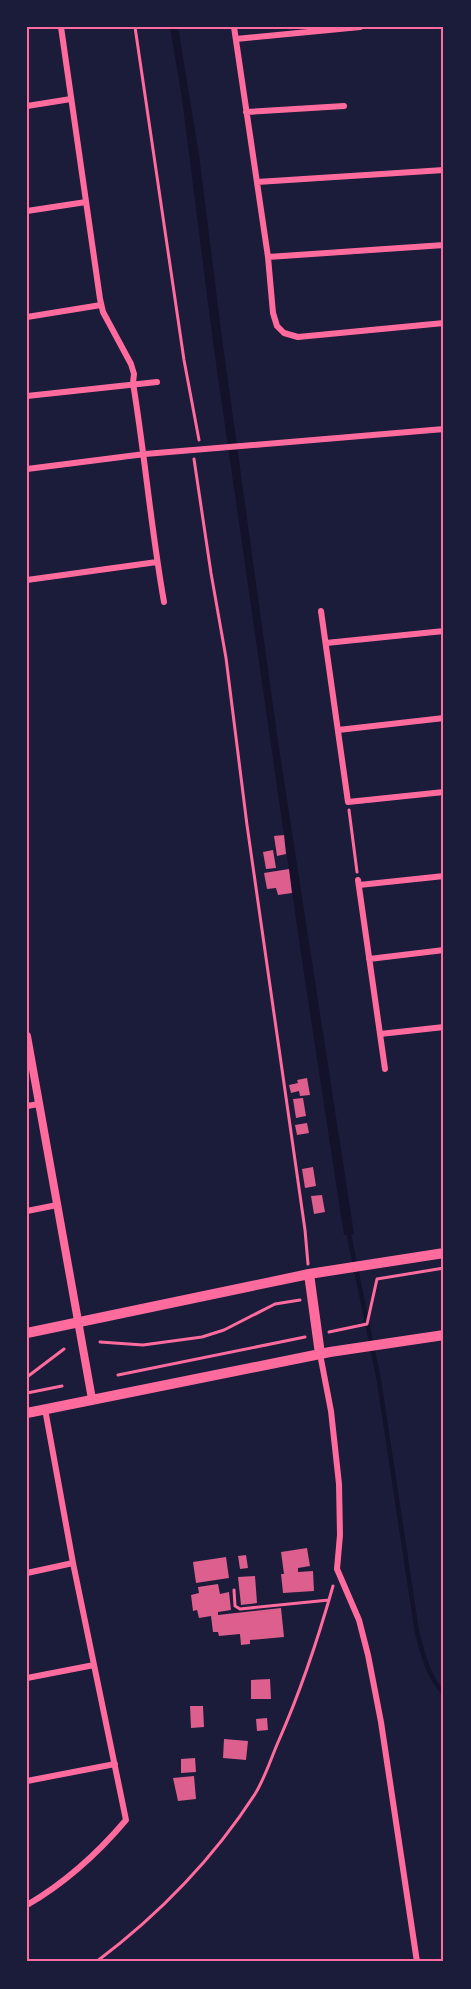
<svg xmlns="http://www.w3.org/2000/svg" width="471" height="1989" viewBox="0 0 471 1989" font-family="Ubuntu,sans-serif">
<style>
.water{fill:#12122b}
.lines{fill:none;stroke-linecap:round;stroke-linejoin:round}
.stream{stroke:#12122b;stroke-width:4.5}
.building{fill:#dd5f8e}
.path{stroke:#ff6b9d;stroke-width:3}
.minor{stroke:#ff6b9d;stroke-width:6}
.tertiary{stroke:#ff6b9d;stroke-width:8}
.primary{stroke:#ff6b9d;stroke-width:10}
.neatline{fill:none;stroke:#ff6b9d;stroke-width:2}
</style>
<rect width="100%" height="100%" fill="#1b1b3a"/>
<!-- water -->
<path class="water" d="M170,27H178L199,155L222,338L277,735L354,1234L344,1235L303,967L213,342L182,98Z"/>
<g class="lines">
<!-- stream -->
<path class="stream" d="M348,1230L379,1381L417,1632C423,1654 428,1677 444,1694"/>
</g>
<!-- building -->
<path class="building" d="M284,835L286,854L277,856L274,836Z
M273,850L276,868L266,869L263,852Z
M289,869L292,893L278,895L276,888L267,889L264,873Z
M307,1078L310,1095L300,1096L299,1091L291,1093L289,1085L298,1083L297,1080Z
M303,1098L306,1116L296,1118L293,1099Z
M307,1123L309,1133L297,1135L295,1125Z
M313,1167L316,1186L305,1188L302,1169Z
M322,1195L325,1212L314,1214L311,1196Z
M307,1548L310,1566L298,1568V1572L313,1571L314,1591L283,1593L281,1574H284L281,1552Z
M246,1555L248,1568L240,1569L238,1556Z
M226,1557L229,1578L196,1583L193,1562Z
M255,1576L257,1603L241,1605L238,1577Z
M218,1584L220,1594L229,1592L231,1610L218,1612V1615L281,1608L284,1637L250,1640V1644L241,1645L240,1634L219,1636L218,1632H213L211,1616L199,1618L197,1610L193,1611L191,1595L199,1593L198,1587Z
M270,1679L271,1699H251V1680Z
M190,1706H203L204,1727L191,1728Z
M267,1718L268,1730L257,1731L256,1719Z
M224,1739L248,1741L246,1760L223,1758Z
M195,1758L196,1772L181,1773V1759Z
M194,1776L196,1799L178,1801L173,1778Z"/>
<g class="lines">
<!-- path -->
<path class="path" d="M135,27L184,360L199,440
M194,459L211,573L226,658L247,825L305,1230L308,1264
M349,810L357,872
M329,1332L367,1324L377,1279L444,1268
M100,1342L143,1345L202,1337L224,1330L275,1304L300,1300
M118,1375L305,1337
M27,1377L64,1349
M27,1393L62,1386
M234,1590L235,1606L240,1609L329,1600
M96,1962C157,1916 213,1859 255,1794C265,1778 271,1758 279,1740C301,1690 318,1639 333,1586"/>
<!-- minor -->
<path class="minor" d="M61,27L100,299L103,312L131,364L134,374L133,383C145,456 151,529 164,602
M234,27L268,257L273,313L277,326L284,333L298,337L444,323
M236,39L360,27
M27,106L71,99
M246,112L344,106
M257,182L444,170
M27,211L86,202
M268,257L444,245
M27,317L101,305
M27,396L157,382
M27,469L145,454L444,429
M27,580L157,562
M321,611L348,802L444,792
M326,643L444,631
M338,730L444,718
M358,880L385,1069
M359,885L444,876
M369,959L444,950
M380,1034L444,1027
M27,1106L39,1104
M27,1211L57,1205
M320,1354L331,1411L339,1484L340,1535L337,1569L359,1620L368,1655L381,1722L417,1962
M27,1573L73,1563
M27,1678L94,1665
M27,1781L115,1764
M27,1905C65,1883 98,1853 126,1820L73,1563L45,1409"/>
<!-- tertiary -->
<path class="tertiary" d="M27,1036L92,1399"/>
<!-- primary -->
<path class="primary" d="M309,1274L320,1354
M27,1333L309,1274L444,1253
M27,1413L330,1352L444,1335"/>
</g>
<!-- border -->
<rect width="471" height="1989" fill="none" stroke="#1b1b3a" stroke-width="57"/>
<rect x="28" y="28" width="414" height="1932" class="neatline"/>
</svg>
